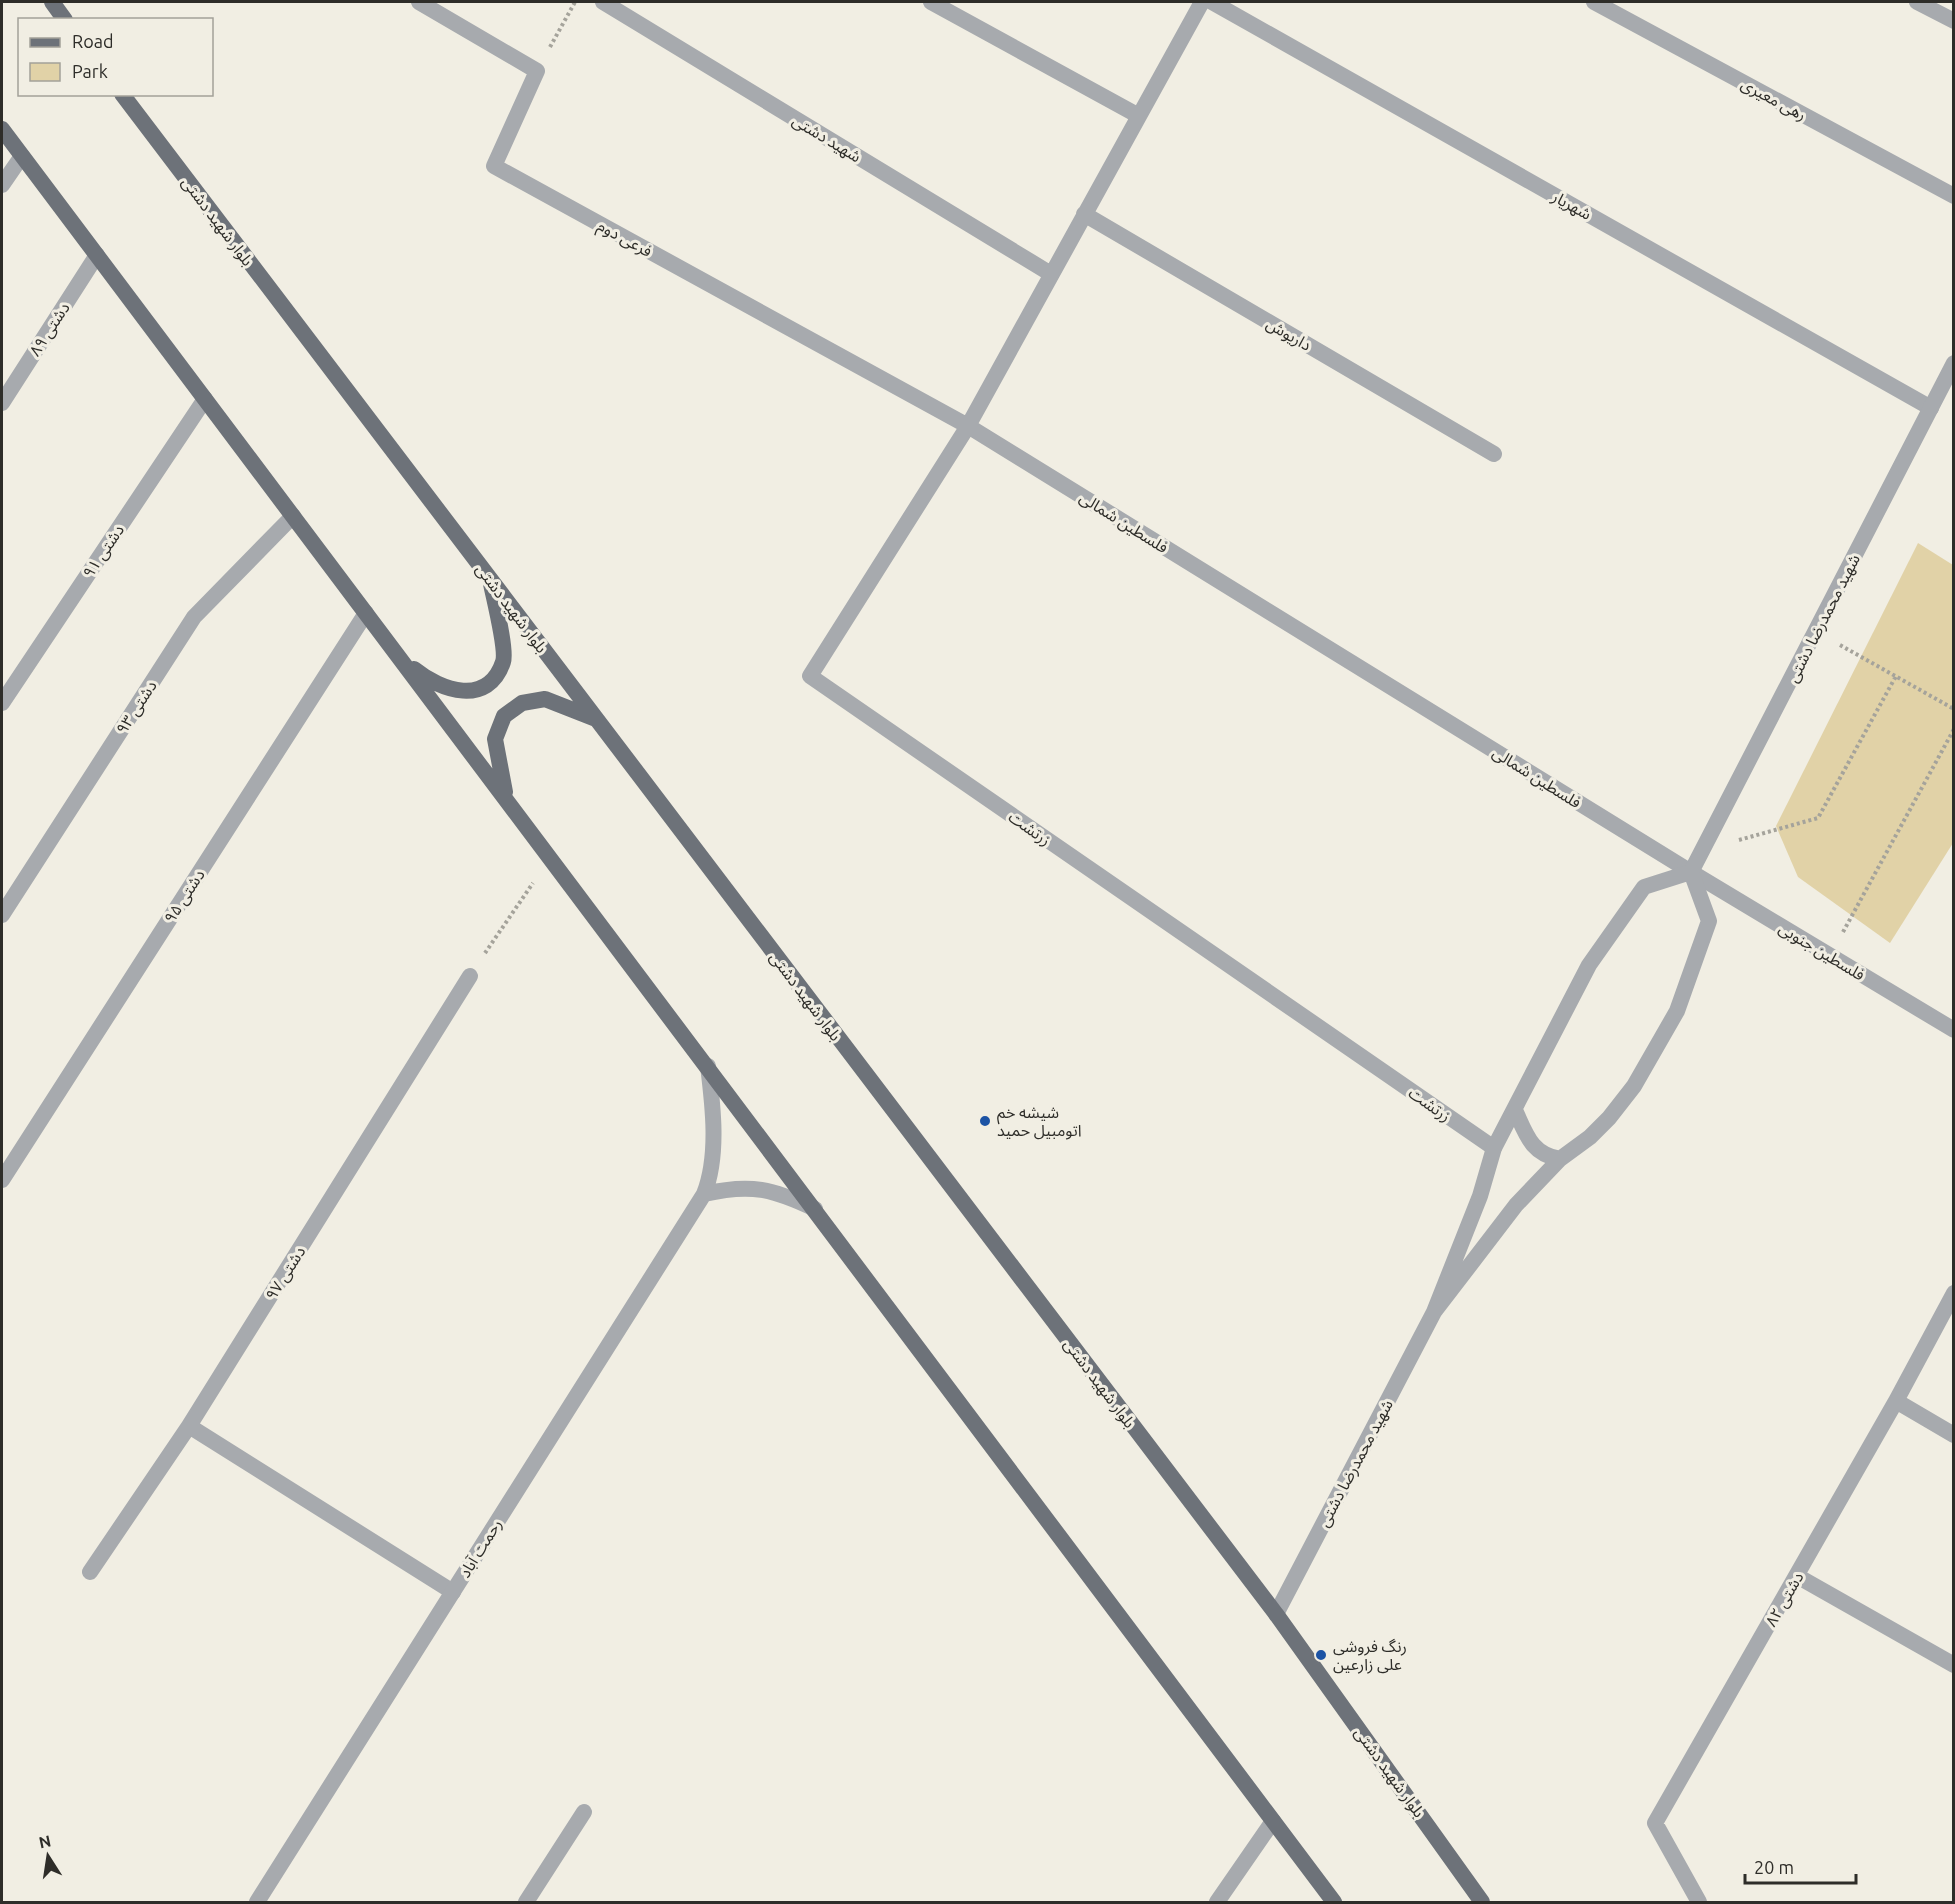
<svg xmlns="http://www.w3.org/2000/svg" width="1955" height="1904" viewBox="0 0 1955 1904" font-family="Ubuntu,'Noto Sans Arabic',sans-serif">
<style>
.green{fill:#e1d2a7}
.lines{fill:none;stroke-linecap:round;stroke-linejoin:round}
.path{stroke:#a5a39b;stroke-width:4;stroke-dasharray:3 3;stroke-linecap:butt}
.minor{stroke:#a7aaae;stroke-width:16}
.tertiary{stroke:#a7aaae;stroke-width:16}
.primary{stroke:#6d7279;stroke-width:16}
.poi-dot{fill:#1c53a4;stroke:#f1eee3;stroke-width:2}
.labels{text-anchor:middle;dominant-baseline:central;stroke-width:6;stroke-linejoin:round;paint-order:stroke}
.street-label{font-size:16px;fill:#2e2d29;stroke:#f1eee3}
.poi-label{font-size:16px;fill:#2e2d29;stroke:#f1eee3;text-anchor:start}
</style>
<rect width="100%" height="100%" fill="#f1eee3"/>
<!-- green -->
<path class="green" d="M1918,543L1953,565V843L1890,943L1798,877L1776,826Z"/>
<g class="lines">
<!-- path -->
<path class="path" d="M550,47L575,2
M1840,645L1954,709
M1739,840L1818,818L1896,676
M1843,932L1954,729
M485,953L533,883"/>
<!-- minor -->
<path class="minor" d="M419,2L537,71L494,166L968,426L1691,872L1954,1030
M603,2L1051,274
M931,2L1139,116
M1202,2L968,426L810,676L1494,1148
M1212,2L1931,408
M1594,2L1954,196
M1917,2L1954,21
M2,185L22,156
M1084,214L1494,454
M2,403L97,255
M2,703L205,399
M2,915L194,617L293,516
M2,1180L366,613
M1896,1401L1954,1435
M90,1572L189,1426
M1797,1576L1954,1665
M453,1592L189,1426L470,976
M526,1902L584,1812
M1217,1902L1273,1821
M1699,1902L1655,1823L1896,1401L1954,1293"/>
<!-- tertiary -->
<path class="tertiary" d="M1691,872L1954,363
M1515,1110C1526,1134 1531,1154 1560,1159L1590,1137L1609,1118L1634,1086L1677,1011L1709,921L1691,872L1644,887L1589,965L1494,1148L1480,1196L1434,1312L1516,1205L1560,1159
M704,1194C751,1183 773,1189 815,1209
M1276,1614L1434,1312
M257,1902L704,1194C719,1156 713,1106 708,1066"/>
<!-- primary -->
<path class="primary" d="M52,2L65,20
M122,94L1276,1614L1482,1902
M2,129L1334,1902
M414,669C441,691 488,707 503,662C507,650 494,599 491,584
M505,792L495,739L504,716L522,703L545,699L596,719"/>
</g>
<!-- markers -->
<g class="poi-dot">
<circle cx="985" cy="1121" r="6"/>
<circle cx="1321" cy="1655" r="6"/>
</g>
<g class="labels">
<!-- street labels -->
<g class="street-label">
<text transform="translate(1774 99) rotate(28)">رهی معیری</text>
<text transform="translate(827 138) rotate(31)">شهید دشتی</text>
<text transform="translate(1572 205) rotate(29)">شهریار</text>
<text transform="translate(218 221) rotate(53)">بلوار شهید دشتی</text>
<text transform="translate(625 238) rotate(29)">فرعی دوم</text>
<text transform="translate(49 329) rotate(-57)">دشتی ۸۹</text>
<text transform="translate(1289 334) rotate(30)">داریوش</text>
<text transform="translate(1124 522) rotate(32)">فلسطین شمالی</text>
<text transform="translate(103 551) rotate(-56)">دشتی ۹۱</text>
<text transform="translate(512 608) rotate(53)">بلوار شهید دشتی</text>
<text transform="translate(1823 618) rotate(-63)">شهید محمدرضا دشتی</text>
<text transform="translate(136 707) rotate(-57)">دشتی ۹۳</text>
<text transform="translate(1537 777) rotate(32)">فلسطین شمالی</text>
<text transform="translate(1030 828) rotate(35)">زرتشت</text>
<text transform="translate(184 896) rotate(-57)">دشتی ۹۵</text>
<text transform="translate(1822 951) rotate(31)">فلسطین جنوبی</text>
<text transform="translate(806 996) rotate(53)">بلوار شهید دشتی</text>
<text transform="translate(1430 1104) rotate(35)">زرتشت</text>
<text transform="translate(285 1273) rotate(-58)">دشتی ۹۷</text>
<text transform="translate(1100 1383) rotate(53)">بلوار شهید دشتی</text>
<text transform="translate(1355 1463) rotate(-62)">شهید محمدرضا دشتی</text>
<text transform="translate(480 1548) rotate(-58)">رحمت آباد</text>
<text transform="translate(1784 1599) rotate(-60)">دشتی ۸۲</text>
<text transform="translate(1390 1772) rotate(54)">بلوار شهید دشتی</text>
</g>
<!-- poi labels -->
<g class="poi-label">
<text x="997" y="1112">شیشه خم<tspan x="997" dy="18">اتومبیل حمید</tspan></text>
<text x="1333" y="1646">رنگ فروشی<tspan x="1333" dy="18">علی زارعین</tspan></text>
</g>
</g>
<!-- border -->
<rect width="1955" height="1904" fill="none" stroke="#2e2d29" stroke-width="6"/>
<!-- legend -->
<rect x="18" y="18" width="195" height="78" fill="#f1eee3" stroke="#a3a199" stroke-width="1.5"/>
<rect x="30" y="38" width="30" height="9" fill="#6d7279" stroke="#a3a199" stroke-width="1.5"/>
<text x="72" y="48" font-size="18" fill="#2e2d29">Road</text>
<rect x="30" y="63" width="30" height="18" fill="#e1d2a7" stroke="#a3a199" stroke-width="1.5"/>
<text x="72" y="78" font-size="18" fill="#2e2d29">Park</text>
<!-- north arrow -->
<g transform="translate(48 1856) rotate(348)" stroke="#f1eee3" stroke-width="4.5" paint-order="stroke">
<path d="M0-4.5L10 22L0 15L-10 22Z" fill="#2e2d29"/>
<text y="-9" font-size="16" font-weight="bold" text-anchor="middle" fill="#2e2d29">N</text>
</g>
<!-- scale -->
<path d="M1745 1874v9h111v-9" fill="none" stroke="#2e2d29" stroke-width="3"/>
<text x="1754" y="1874" font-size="18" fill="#2e2d29" stroke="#f1eee3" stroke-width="4.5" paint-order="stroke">20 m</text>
</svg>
